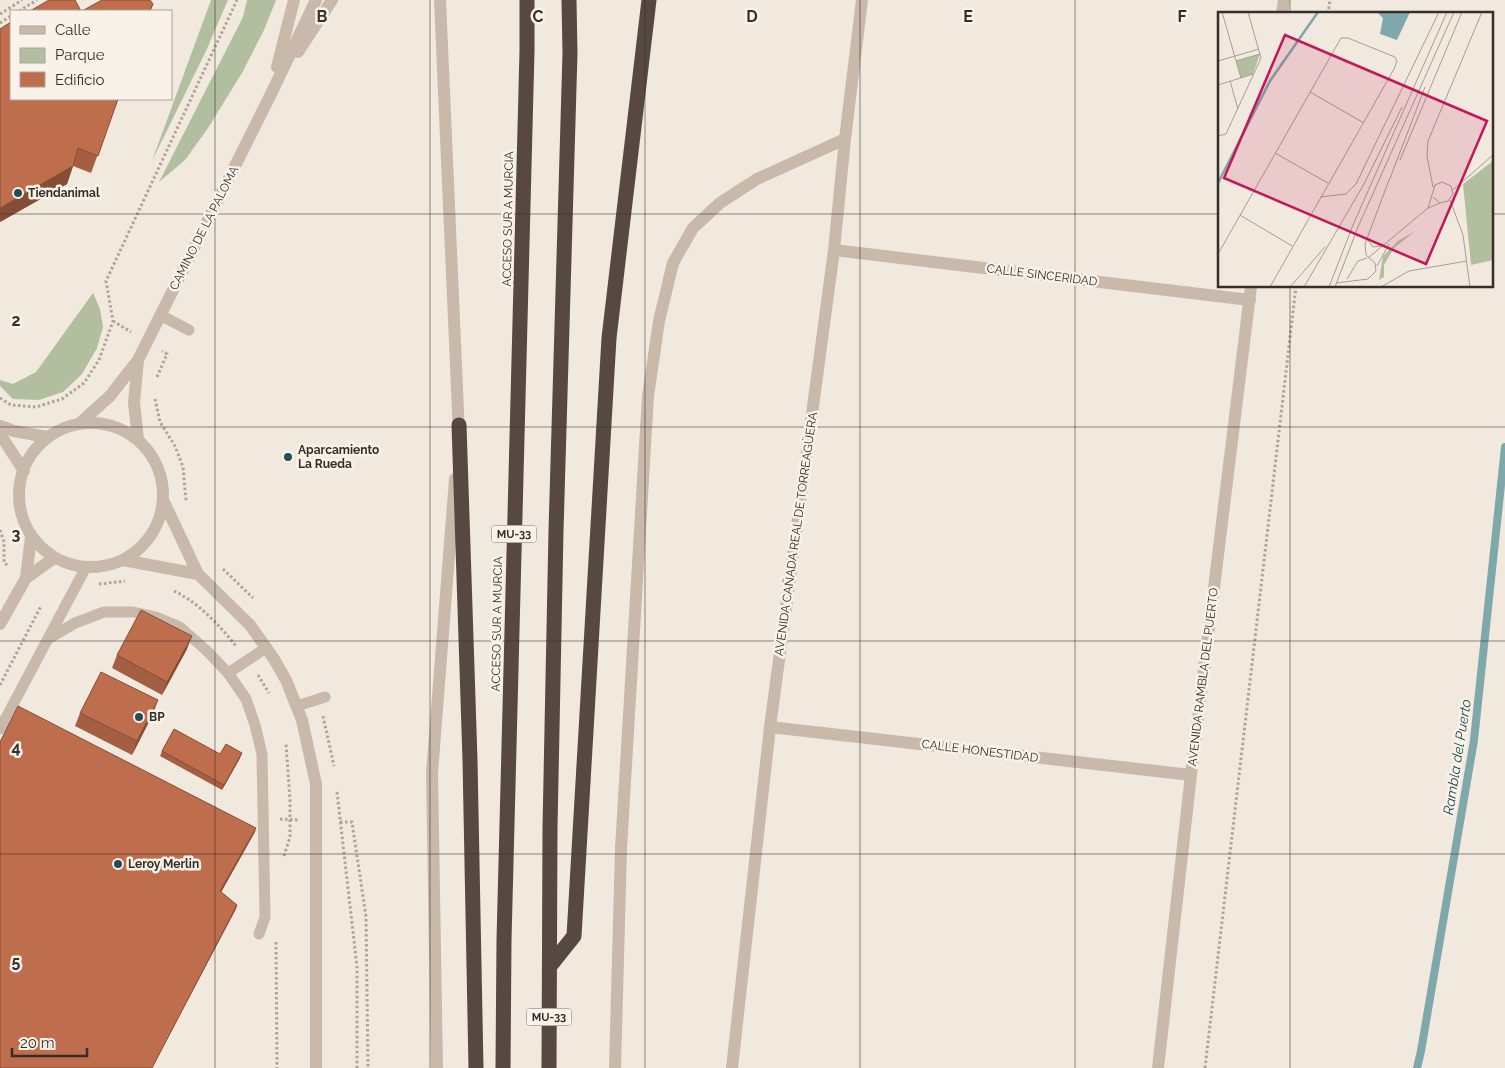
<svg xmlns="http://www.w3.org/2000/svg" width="1505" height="1068" viewBox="0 0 1505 1068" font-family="Raleway,sans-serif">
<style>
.green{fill:#b2bf9e}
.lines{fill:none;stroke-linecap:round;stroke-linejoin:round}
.stream{stroke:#7ea8ac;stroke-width:8}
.path{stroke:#b4a394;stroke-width:3;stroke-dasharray:2.5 2.5;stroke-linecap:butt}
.lane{stroke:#c8b9aa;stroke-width:11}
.street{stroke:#c8b9aa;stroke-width:12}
.highway{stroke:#574841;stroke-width:15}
.wall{fill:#a45f42}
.shaded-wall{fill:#864d36}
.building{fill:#bf6e4d;stroke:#864d36}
.grid{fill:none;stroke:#362e29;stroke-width:1;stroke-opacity:0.55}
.poi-dot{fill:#214f55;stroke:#f9f2e9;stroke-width:2}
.labels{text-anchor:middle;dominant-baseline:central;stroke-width:5;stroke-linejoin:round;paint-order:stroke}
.shield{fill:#f9f2e9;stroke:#706963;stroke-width:1}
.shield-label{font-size:11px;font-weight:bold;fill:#362e29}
.poi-label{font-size:12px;font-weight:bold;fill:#362e29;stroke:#f9f2e9;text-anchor:start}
.street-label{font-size:12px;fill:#362e29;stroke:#f9f2e9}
.water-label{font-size:14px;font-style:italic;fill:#214f55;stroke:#f9f2e9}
.inset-river{fill:none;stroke:#7ea8ac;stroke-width:2.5}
.inset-road{fill:none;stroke:#a69e95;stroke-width:1}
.view{fill:#c2185b;fill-opacity:0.15;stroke:#c2185b;stroke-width:2.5}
.inset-edge{fill:none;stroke:#362e29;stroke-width:2.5}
.grid-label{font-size:16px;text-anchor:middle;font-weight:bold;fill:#362e29;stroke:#f9f2e9;stroke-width:5;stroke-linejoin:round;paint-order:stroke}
</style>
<rect width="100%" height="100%" fill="#f1e9dd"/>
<!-- green -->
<path class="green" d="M211,0H228L206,51L152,161Z
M247,0H276L264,30L242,73L208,128L185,160L159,182L243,17Z
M93,293L100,309L103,327L97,348L82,374L63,392L39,400L13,399L0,386V380L13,384L36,372Z"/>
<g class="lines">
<!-- stream -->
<path class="stream" d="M1417,1068L1421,1051L1474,740L1505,447"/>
<!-- path -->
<path class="path" d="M19,11L37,0
M0,14L22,0
M1328,14L1330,0
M0,23L11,16
M113,321L131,332
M157,377L167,354L162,351
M0,398L11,405L36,407L62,399L84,383L99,360L113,321L106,281L237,0
M155,399L160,422L175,446L183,467L186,501
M0,530L4,542V563L9,566
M223,569L253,598
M99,584L125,581
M174,591C198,602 220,626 236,646
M258,675L269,693
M0,685L41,606
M323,716L334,766
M337,792L357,967V1068
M280,819L299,820
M340,822H352L366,917L368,1068
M284,856L290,837V800L286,744
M276,942L277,1068
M1205,1068L1296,286"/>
<!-- lane -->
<path class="lane" d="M160,315L189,330
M48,639L75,623L104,612H133L156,617L180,627L207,651L228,673L246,699L255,725L262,754L265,917L259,934
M228,673L266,648
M297,706L325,697
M0,729L86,567"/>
<!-- street -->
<path class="street" d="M440,0L459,434
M1282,14L1284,0
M298,52L332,0
M277,67L294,0
M834,250L1250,300
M19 495a72 72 0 1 1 144 0a72 72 0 1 1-144 0Z
M79,424L110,396L138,360L270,96L316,0
M0,426L14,431L47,437
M0,434L24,471
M138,439L134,403L138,360
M164,502L198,574L250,625L274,659L286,680L302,720L316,784V1068
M123,560L198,574
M26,578L54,558
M0,624L26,578L31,537
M770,727L1191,775
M437,1068L432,773L455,479
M615,1068L621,849L648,396L659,321L673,263L693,228L720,203L757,179L845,139
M732,1068L770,727L834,250L845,139L862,0
M1158,1068L1191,775L1251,286"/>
<!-- highway -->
<path class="highway" d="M459,425L470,760L476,1068
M550,966L574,936L609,338L649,0
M503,1068L504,940L527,51V0
M549,1068L550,828L556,531L570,53L569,0"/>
</g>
<!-- wall -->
<path class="wall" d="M118,99L91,173L73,166L67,184L0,222Z
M187,649L162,695L112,668L117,655Z
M80,713L153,714L132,755L75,726Z
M162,751L220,754L240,758L222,790L160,756Z"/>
<!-- shaded-wall -->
<path class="shaded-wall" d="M73,166L67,184L0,222V208Z
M192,636L187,649L162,695L167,682Z
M158,700L153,714L132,755L137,741Z
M242,753L240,758L222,790L224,785Z
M256,828L255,832L219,896L220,891Z
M237,905L236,909L152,1068Z"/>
<!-- building -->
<path class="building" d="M49,0H75L81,11H30Z
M102,0H150L153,4L150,11H82Z
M11,22V99H118L98,156L78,148L73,166L0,208V29Z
M141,610L192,636L167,682L117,655Z
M101,672L158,700L137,741L80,713Z
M18,706L256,828L220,891L237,905L152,1068H0V742Z
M174,729L220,754L226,744L242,753L224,785L162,751Z"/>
<!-- grid -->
<path class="grid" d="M215,0V1068M430,0V1068M645,0V1068M860,0V1068M1075,0V1068M1290,0V14M0,214H1219M1491,214H1505M1290,286V1068M0,427H1505M0,641H1505M0,854H1505"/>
<!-- markers -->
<g class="poi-dot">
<circle cx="18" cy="193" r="5"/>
<circle cx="288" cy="457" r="5"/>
<circle cx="139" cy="717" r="5"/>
<circle cx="118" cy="864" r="5"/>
</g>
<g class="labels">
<!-- shield labels -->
<g class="shield">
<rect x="491.5" y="525.5" width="45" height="17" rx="4"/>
<rect x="526.5" y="1008.5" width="45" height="17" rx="4"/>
</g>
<g class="shield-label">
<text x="514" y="534">MU-33</text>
<text x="549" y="1017">MU-33</text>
</g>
<!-- poi labels -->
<g class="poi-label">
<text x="28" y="193">Tiendanimal</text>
<text x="298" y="450">Aparcamiento<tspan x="298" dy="14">La Rueda</tspan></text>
<text x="149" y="717">BP</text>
<text x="128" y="864">Leroy Merlin</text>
</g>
<!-- street labels -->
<g class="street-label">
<text transform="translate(508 219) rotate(-89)">ACCESO SUR A MURCIA</text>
<text transform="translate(204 228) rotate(-63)">CAMINO DE LA PALOMA</text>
<text transform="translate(1042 275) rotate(7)">CALLE SINCERIDAD</text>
<text transform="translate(796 534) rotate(-82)">AVENIDA CAÑADA REAL DE TORREAGÜERA</text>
<text transform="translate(497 624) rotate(-89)">ACCESO SUR A MURCIA</text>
<text transform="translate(1203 677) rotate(-83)">AVENIDA RAMBLA DEL PUERTO</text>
<text transform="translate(980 751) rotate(7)">CALLE HONESTIDAD</text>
</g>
<!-- water labels -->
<g class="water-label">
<text transform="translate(1457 757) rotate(-81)">Rambla del Puerto</text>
</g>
</g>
<!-- overview -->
<g transform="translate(1218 12)">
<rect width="275" height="275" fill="#f1e9dd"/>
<path d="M42,42L35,62L23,66L18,49ZM275,149V248L253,253L245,172ZM197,219L176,236L166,253V265L161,268L165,244L180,229Z" fill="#b2bf9e"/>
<path d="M159,0H192L179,28L162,22L165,6Z" fill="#7ea8ac"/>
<path class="inset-river" d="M0,171L52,69L100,0"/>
<path class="inset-road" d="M4,0L23,66M0,49L41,37M18,49L42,42M12,69L20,97M0,73L35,62M92,80L146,111M0,124L8,122L43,46L30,0M57,141L110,171M182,148L244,0M171,169L207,75M215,175L209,144L210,129L264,0M235,178L275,143M102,185L128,182L138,172L221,0M232,188L245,223L252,275M210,196L217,173L224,170L233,174L235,182L230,189L222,191L215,185M22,203L74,234M150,228L155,235L163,234M0,242L123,26H130L177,45L179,49L176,57L52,275M150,246L210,196L222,191M159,254L171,232M129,267L140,249L149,246M118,271L150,267L158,259L157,251L148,243L147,232L171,168M72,275L107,235M86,275L146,172L184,95M111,275L135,213L229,0M117,275L140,215L236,0M163,275L191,259L249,249"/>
<path class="view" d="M67,23L269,109L208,252L6,166Z"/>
<rect width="275" height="275" class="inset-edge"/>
</g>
<g class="grid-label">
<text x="322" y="22">B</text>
<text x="538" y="22">C</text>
<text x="752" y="22">D</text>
<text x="968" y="22">E</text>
<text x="1182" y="22">F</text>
<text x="16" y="326">2</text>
<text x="16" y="540">3</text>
<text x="16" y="753">4</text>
<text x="16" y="967">5</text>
</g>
<!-- legend -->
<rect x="10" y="10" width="162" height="90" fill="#f9f2e9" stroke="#aba49c"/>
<rect x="20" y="26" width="25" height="8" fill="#c8b9aa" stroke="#aba49c"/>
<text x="55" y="35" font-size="15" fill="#362e29">Calle</text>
<rect x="20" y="48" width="25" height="15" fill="#b2bf9e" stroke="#aba49c"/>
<text x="55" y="60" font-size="15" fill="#362e29">Parque</text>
<rect x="20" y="72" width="25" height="15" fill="#bf6e4d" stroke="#aba49c"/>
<text x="55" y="85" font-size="15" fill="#362e29">Edificio</text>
<!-- scale -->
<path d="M12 1048v8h75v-8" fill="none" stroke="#362e29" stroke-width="2.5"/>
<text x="20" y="1048" font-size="15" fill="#362e29" stroke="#f9f2e9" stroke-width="4" paint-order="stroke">20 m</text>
</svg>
